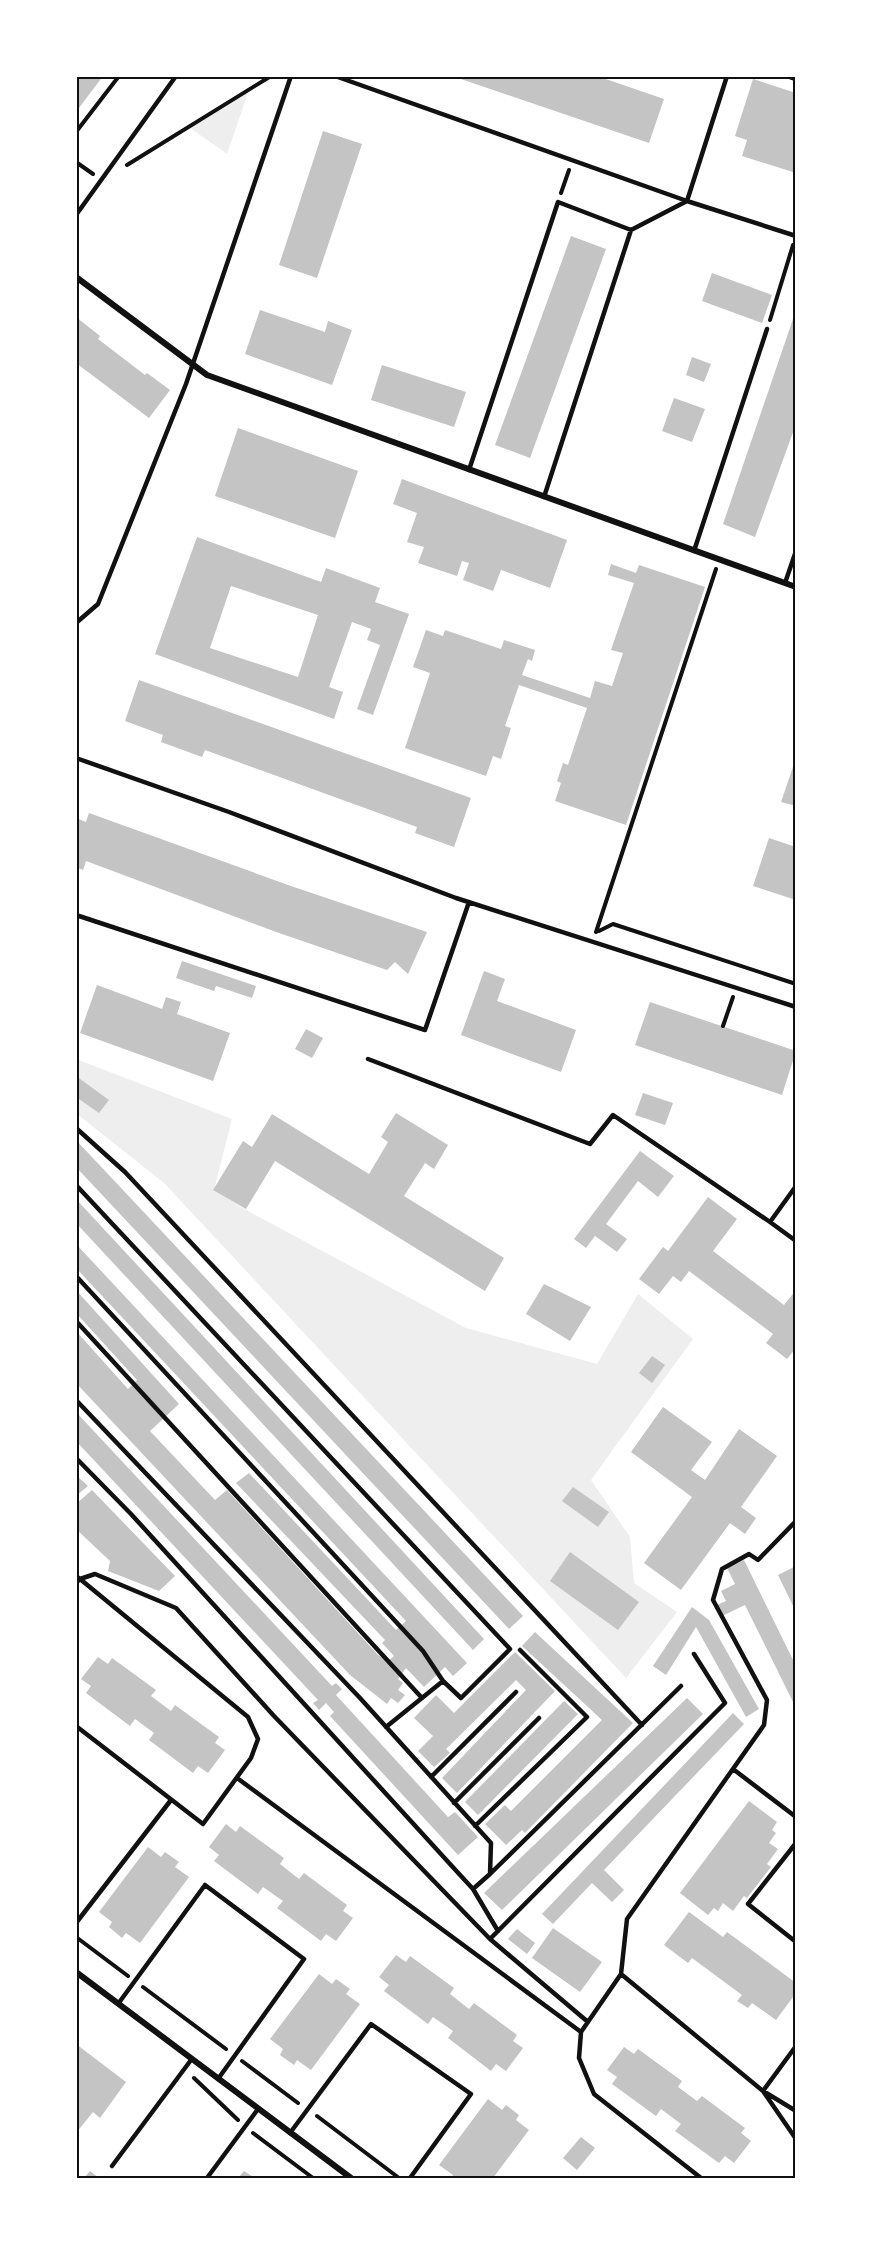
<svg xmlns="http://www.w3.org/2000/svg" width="872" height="2255" viewBox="0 0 872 2255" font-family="'DM Sans',sans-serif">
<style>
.green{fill:#eee}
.building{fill:#c4c4c4;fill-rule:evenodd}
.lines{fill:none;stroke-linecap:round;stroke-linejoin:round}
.path{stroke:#111;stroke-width:4}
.service{stroke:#111;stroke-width:4.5}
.minor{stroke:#111;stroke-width:6}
.neatline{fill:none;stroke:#111;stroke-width:2}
</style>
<rect width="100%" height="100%" fill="#fff"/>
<!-- green -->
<path class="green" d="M249,90L227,154L190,128Z
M76,1059L232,1119L214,1190L246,1210L466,1328L597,1364L638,1294L693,1339L591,1480L630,1537L634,1583L677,1612L626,1678L164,1183L77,1114Z"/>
<!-- building -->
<path class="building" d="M76,76H103L76,112Z
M452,76H597L664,99L649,143Z
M753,79L796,93V173L742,156L747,140L735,136Z
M323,131L362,144L317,278L279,265Z
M571,236L606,249L530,458L495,445Z
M712,273L772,295L762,323L702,301Z
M260,310L325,332L328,321L352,330L332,385L245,354Z
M795,313L796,424L755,537L723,524Z
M76,317L100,336L98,339L145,375L147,373L170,390L149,418L76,363Z
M692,357L711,364L704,382L686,375Z
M382,365L466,392L454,427L371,400Z
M674,398L705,409L692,442L662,431Z
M238,428L358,471L335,538L215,496Z
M402,479L567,540L550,588L501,570L493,591L463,580L469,563L462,561L457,576L418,563L424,547L407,542L417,513L393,504Z
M197,537L321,582L326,568L380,588L375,602L409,614L373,715L357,709L380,645L367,640L371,629L352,622L329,687L343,692L334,719L155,654ZM231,586L318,615L298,677L210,648Z
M611,564L636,573L639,565L705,587L626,825L555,801L561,783L557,781L563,763L568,765L587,708L519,685L505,726L511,728L501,759L493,756L486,776L405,748L430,673L413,667L426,630L443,636L445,630L501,649L504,640L535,650L532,661L528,659L522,675L590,698L595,681L612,686L623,653L611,650L634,583L608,575Z
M139,680L471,798L454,847L415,833L417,827L205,750L202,757L161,742L163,735L125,721Z
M795,761H796V806L781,802Z
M89,813L291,886L427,932L408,974L395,962L387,970L279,933L86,861L83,870L76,867V818L86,822Z
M769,838L796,847V900L753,886Z
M182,961L256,986L252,998L216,986L214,991L176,978Z
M484,971L505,979L497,1001L576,1030L561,1072L461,1035Z
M97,985L162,1009L166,997L181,1002L177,1014L230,1033L213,1081L80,1033Z
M650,1002L796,1051L782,1095L635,1045Z
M306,1029L323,1038L312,1058L295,1049Z
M76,1076L109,1100L99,1113L76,1097Z
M643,1093L673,1103L665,1125L635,1115Z
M396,1113L448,1145L434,1169L425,1163L404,1196L504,1258L485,1291L275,1161L246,1209L213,1190L243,1141L252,1147L272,1114L369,1174L388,1142L381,1137Z
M76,1140L523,1616L509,1629L76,1167Z
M640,1151L674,1176L658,1197L638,1181L606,1224L627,1239L617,1252L595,1236L586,1248L574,1239Z
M708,1197L737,1219L713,1251L784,1305L796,1290V1348L787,1359L766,1343L773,1334L689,1271L681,1282L673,1276L659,1294L639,1279L663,1247L668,1251Z
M76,1199L484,1639L473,1650L76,1223Z
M76,1244L467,1663L453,1676L445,1667L424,1687L406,1668L398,1679L403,1683L398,1690L405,1695L398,1703L391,1698L387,1704L350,1675L76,1383V1331L128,1389L137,1380L76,1313V1290L179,1404L150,1431L215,1500L227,1490L378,1655L388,1661L394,1656L382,1643L385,1640L236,1483L249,1473L396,1630L406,1621L76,1268Z
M544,1284L591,1307L570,1341L526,1314Z
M652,1356L665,1365L652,1383L639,1373Z
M663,1407L712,1442L691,1470L705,1480L739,1429L777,1456L741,1507L756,1518L745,1534L730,1523L681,1590L644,1563L692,1497L631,1452Z
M76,1412L332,1686L336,1683L342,1689L336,1695L448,1817L455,1812L478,1837L458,1855L330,1716L334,1712L326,1703L319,1710L313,1703L318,1700L76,1441Z
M76,1475L88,1486L76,1496Z
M573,1487L609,1512L598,1527L562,1501Z
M92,1490L175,1576L159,1591L108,1571L110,1561L76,1529V1504Z
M570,1552L639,1602L618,1630L550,1581Z
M744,1560L796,1666V1708L745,1605L722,1616L717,1605L726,1601L721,1591L735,1584L727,1568Z
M796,1566V1612L778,1575Z
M692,1607L709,1620L759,1709L746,1717L696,1627L666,1675L653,1666Z
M535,1632L633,1723L525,1833L522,1830L506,1845L485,1824L505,1805L511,1811L602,1720L522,1646Z
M515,1652L555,1691L457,1793L442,1778L526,1690L516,1680L446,1749L450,1753L434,1767L418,1751L433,1736L414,1718L436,1695L454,1713Z
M98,1657L108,1664L112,1658L156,1690L151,1696L171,1711L175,1705L219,1737L215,1743L225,1750L208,1773L198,1766L193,1773L149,1740L154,1733L135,1719L130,1726L86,1693L91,1686L81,1679Z
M687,1698L703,1714L502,1910L484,1893Z
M564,1701L578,1714L478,1815L465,1802Z
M733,1713L744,1724L604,1870L624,1890L612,1902L592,1883L553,1924L542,1914Z
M749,1801L777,1822L772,1830L776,1833L769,1843L778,1849L767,1864L771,1867L747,1898L744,1896L733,1911L723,1903L718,1911L714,1908L708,1915L680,1893Z
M226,1824L236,1832L240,1826L284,1858L280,1864L299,1879L304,1873L347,1905L343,1911L353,1918L336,1941L326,1934L321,1941L277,1908L283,1901L263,1887L258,1894L214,1861L219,1855L209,1847Z
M148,1847L161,1857L165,1852L179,1862L175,1867L189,1877L140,1943L126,1933L122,1938L109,1927L112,1922L99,1912Z
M689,1912L723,1937L727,1932L796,1983V1993L776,2020L752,2003L748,2008L737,2001L742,1995L692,1958L688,1963L664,1945Z
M553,1928L602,1962L580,1992L532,1958Z
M517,1929L535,1943L527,1954L508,1939Z
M396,1955L406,1962L410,1956L454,1988L450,1994L469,2009L474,2003L517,2035L513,2041L523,2048L506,2071L496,2064L491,2071L448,2038L453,2031L433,2017L428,2024L384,1991L389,1985L379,1977Z
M319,1974L332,1984L336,1979L350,1989L346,1994L360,2004L311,2070L297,2060L294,2065L280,2055L283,2049L270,2039Z
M76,2044L126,2082L100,2118L93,2112L76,2133Z
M624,2047L634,2054L638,2049L682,2081L678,2087L697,2101L702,2096L745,2128L741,2133L751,2141L734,2163L725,2156L719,2163L675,2131L681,2124L661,2109L656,2116L612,2084L617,2077L607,2070Z
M488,2099L502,2110L506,2105L519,2115L516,2120L529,2130L493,2178H451L453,2175L439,2165Z
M581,2137L595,2148L577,2170L563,2158Z
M90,2171L99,2178H84Z
M244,2171L255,2178H238Z"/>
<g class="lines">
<!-- path -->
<path class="path" d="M76,132L119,76
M76,162L93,174
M127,165L271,76
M561,193L569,170
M770,320L793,245
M599,931L613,924L796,984
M596,932L716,569
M723,1026L733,997
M76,1937L128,1976
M143,1987L226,2049
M242,2061L298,2103
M194,2078L238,2120
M317,2116L399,2178
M253,2133L313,2178"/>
<!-- service -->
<path class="service" d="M335,76L687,201L796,236
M787,76L796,79
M76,215L176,76
M469,470L558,202L631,230
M544,497L631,230L687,201L727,76
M694,551L767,329
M785,583L796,551
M76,623L98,604L186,384L291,76
M76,758L229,812L456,898L796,1007
M76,915L425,1030L469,902
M368,1059L590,1144L613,1115L770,1222L796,1186
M76,1128L125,1172L642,1725
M76,1185L510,1649L461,1698L443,1681L386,1727
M770,1222L796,1241
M76,1276L423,1651L443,1681
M76,1321L422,1698
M76,1400L360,1698L491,1843L490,1874L473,1889
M76,1458L131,1514L450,1864L473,1889L498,1931
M76,1576L80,1579L95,1574L176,1608L274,1716L490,1939L588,2022
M76,1583L80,1579L248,1717L258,1739L251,1758L203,1824L76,1726
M733,1769L796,1817
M431,1777L516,1692
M237,1778L581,2032
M454,1803L539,1718
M475,1826L587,1717L520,1650
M796,1843L748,1904L796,1942
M490,1874L681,1686
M76,1923L171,1800
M490,1939L725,1703L694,1654
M621,1974L763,2091L796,2111
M118,2004L205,1885L304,1959L218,2079
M796,2046L763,2091L796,2139
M290,2133L371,2024L471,2094L410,2178
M112,2166L191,2060
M207,2178L258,2109
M701,2178L594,2094L579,2058L581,2032L621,1974L627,1919L764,1725L767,1700L713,1600L722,1569L749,1554L758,1560L796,1521"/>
<!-- minor -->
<path class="minor" d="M76,277L207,375L796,587
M76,1972L351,2178"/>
</g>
<!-- border -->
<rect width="872" height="2255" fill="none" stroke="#ffffff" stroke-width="156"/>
<rect x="78" y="78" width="716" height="2099" class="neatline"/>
</svg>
